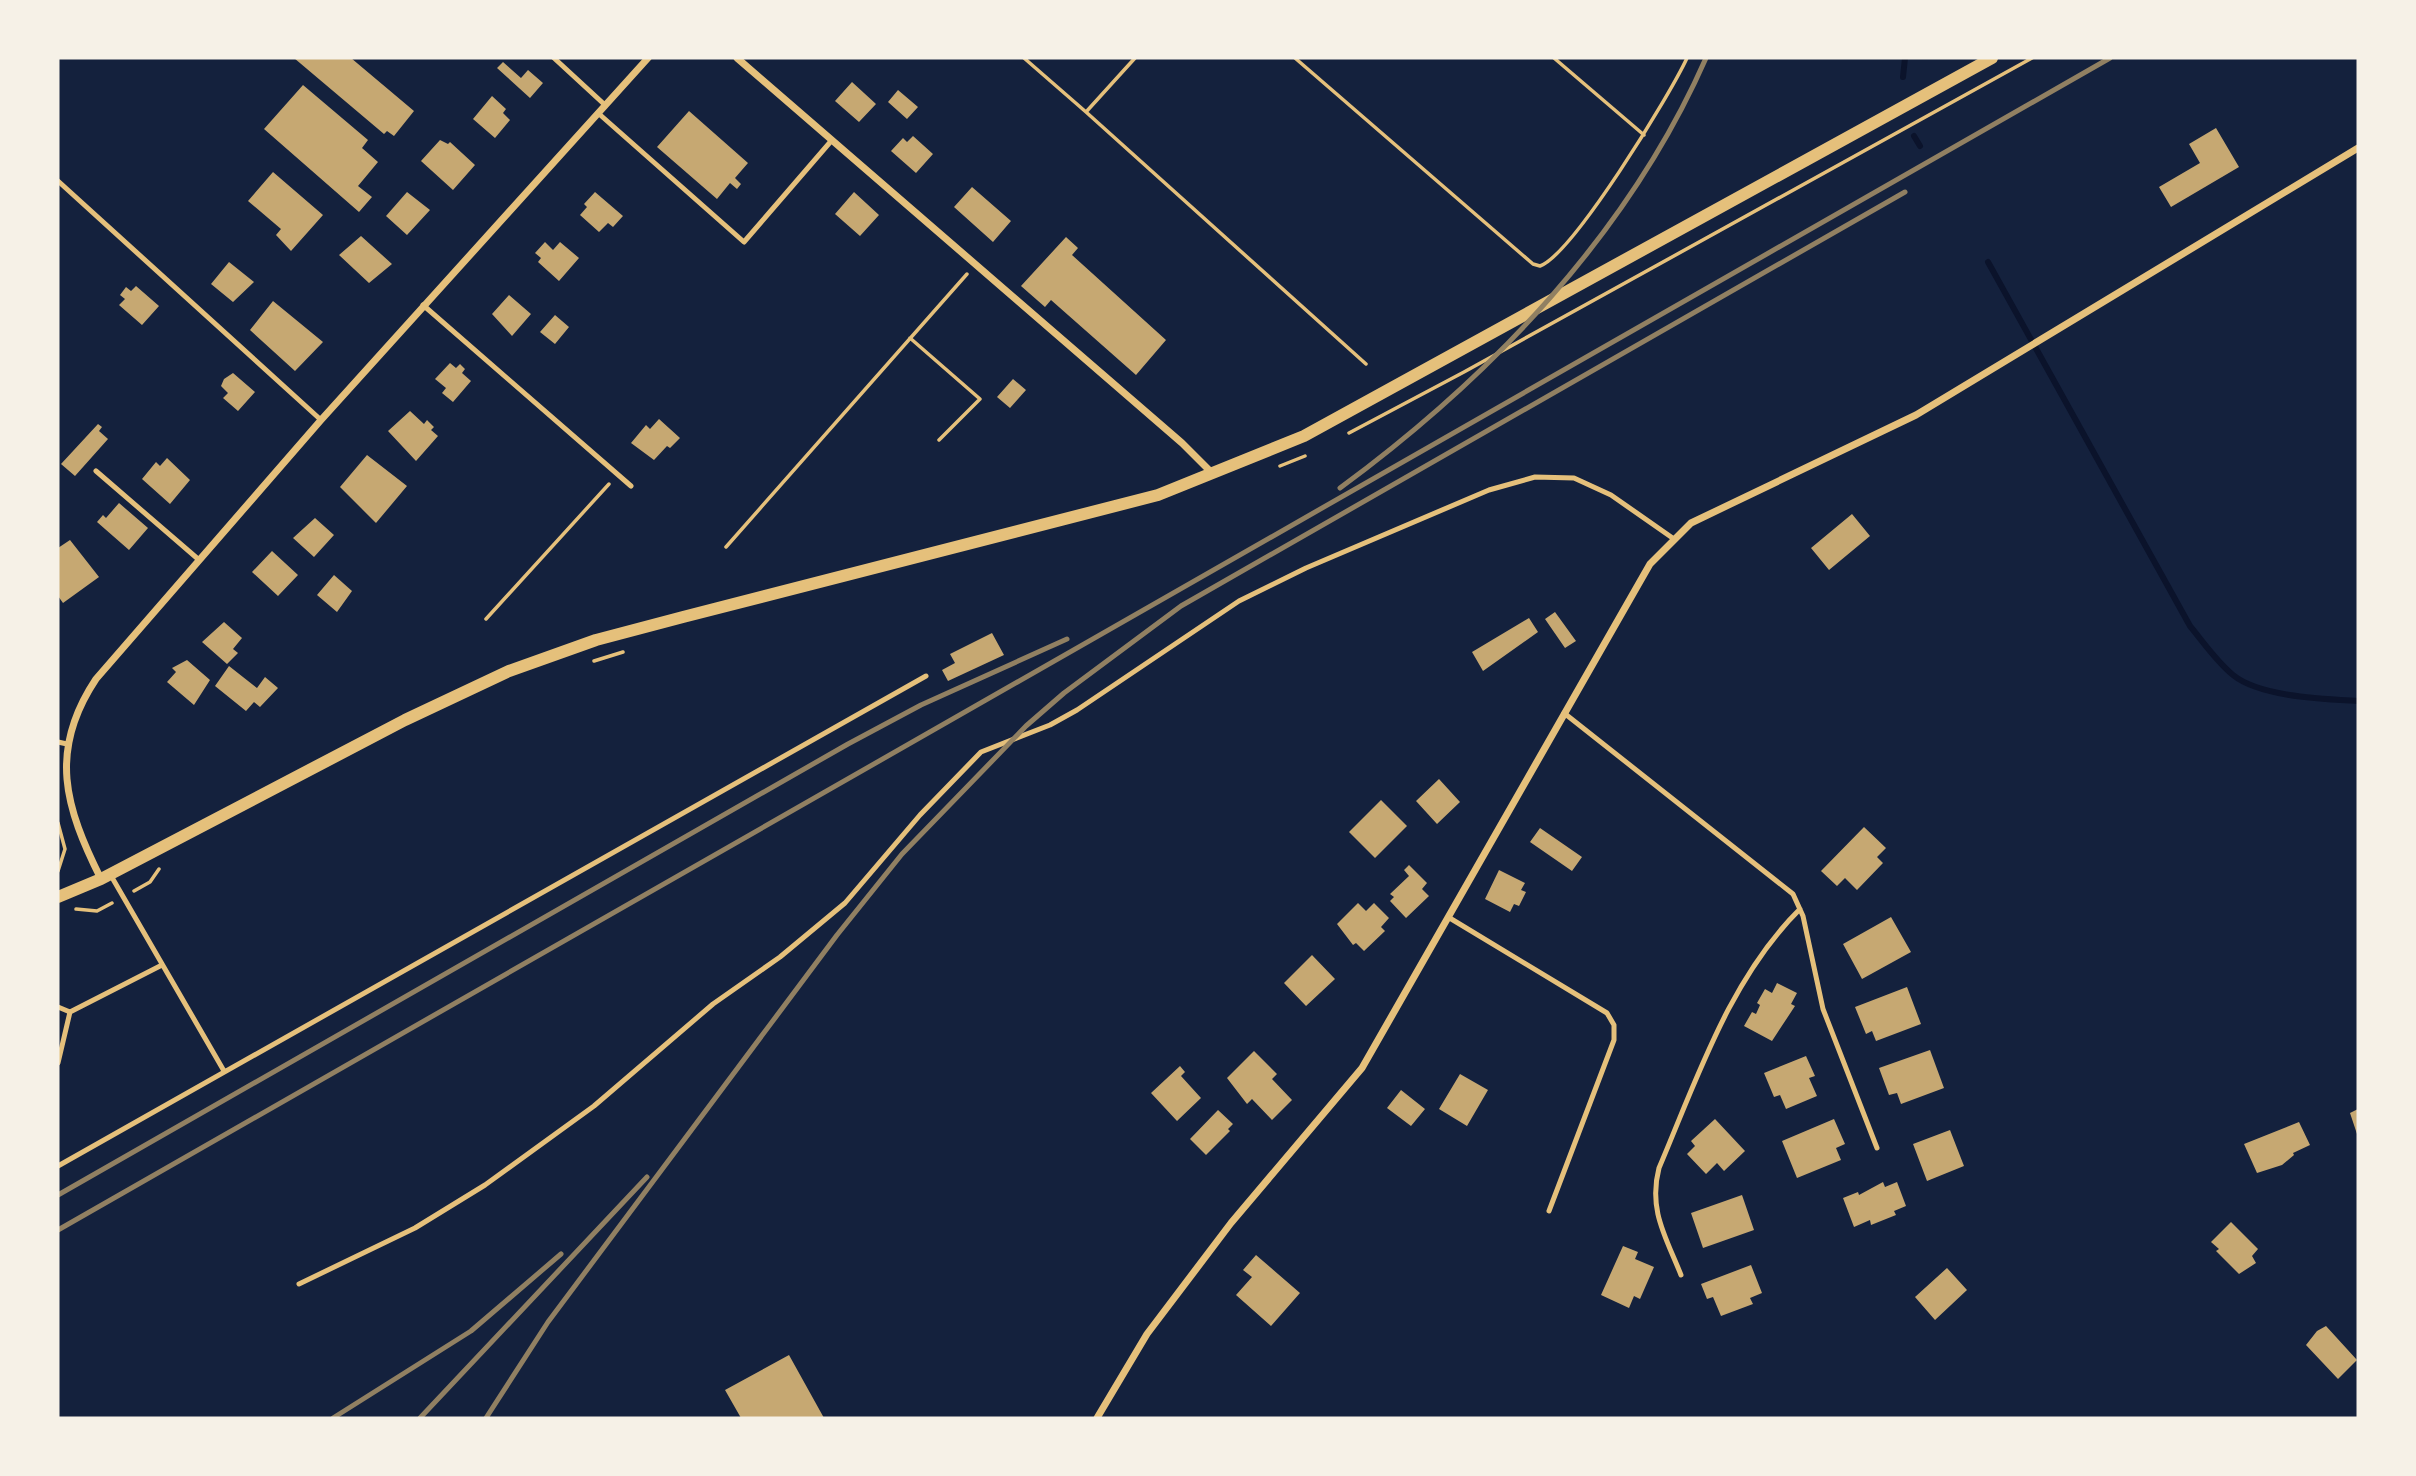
<svg xmlns="http://www.w3.org/2000/svg" width="2416" height="1476" viewBox="0 0 2416 1476" font-family="'DM Sans',sans-serif">
<style>
.lines{fill:none;stroke-linecap:round;stroke-linejoin:round}
.stream{stroke:#0b132b;stroke-width:6}
.building{fill:#c6a872}
.path{stroke:#e5c07b;stroke-width:3.5}
.service{stroke:#e5c07b;stroke-width:5}
.minor{stroke:#e5c07b;stroke-width:7}
.tertiary{stroke:#e5c07b;stroke-width:12}
.rail{stroke:#918062;stroke-width:5}
</style>
<rect width="100%" height="100%" fill="#14213d"/>
<g class="lines">
<!-- stream -->
<path class="stream" d="M1903,77L1905,58
M1914,136L1920,146
M1988,262L2190,626C2204,643 2216,661 2233,675C2260,697 2324,699 2358,701"/>
</g>
<!-- building -->
<path class="building" d="M294,58H351L414,111L394,136L387,131L384,134Z
M503,62L521,78L528,70L543,83L530,98L497,68Z
M852,82L876,104L859,122L835,101Z
M303,85L368,140L362,148L378,162L358,186L372,197L359,212L264,129Z
M898,90L918,107L907,119L888,102Z
M492,96L506,109L503,113L510,120L495,138L473,119Z
M689,111L748,163L735,178L741,184L737,189L730,183L717,199L657,147Z
M2216,128L2239,167L2171,207L2159,187L2200,163L2189,144Z
M913,136L933,154L916,173L891,151L903,138L907,142Z
M440,140L448,144L450,142L475,165L453,190L421,161Z
M273,172L323,215L291,251L276,235L281,229L248,201Z
M972,187L1011,221L993,242L954,207Z
M407,192L430,210L407,235L386,216Z
M595,192L623,216L613,227L608,223L599,232L580,215L587,207L584,204Z
M854,192L879,215L860,236L835,214Z
M361,236L392,264L369,283L339,255Z
M1066,237L1078,248L1072,255L1166,340L1136,375L1051,300L1045,307L1021,286Z
M545,242L553,250L560,242L579,258L559,281L538,262L541,258L535,253Z
M229,262L254,282L233,302L211,284Z
M136,286L159,306L142,325L119,305L125,299L120,295L126,287L131,291Z
M509,295L531,314L512,336L492,314Z
M273,301L323,342L295,371L250,330Z
M555,315L569,327L555,344L540,332Z
M450,363L456,368L460,364L465,369L462,373L471,381L453,402L442,393L446,388L435,379Z
M233,373L255,392L238,411L223,398L228,393L221,386L224,379Z
M1013,379L1026,390L1010,408L997,397Z
M410,411L424,424L427,420L434,427L431,430L438,436L416,461L388,431Z
M659,419L680,438L670,448L667,446L654,460L631,443L646,425L650,429Z
M98,424L102,427L99,431L108,439L75,476L61,464Z
M367,455L407,486L376,523L340,487Z
M167,458L190,480L170,504L142,479L156,462L160,466Z
M119,503L148,528L129,550L97,522L103,515L106,518Z
M1852,514L1870,536L1829,570L1811,548Z
M315,518L334,535L314,557L293,538Z
M70,540L99,577L63,603L58,596V548Z
M272,551L298,575L278,596L252,572Z
M334,575L352,591L337,612L317,595Z
M1555,612L1576,641L1565,648L1545,619Z
M1529,618L1538,632L1483,671L1472,652Z
M224,622L242,638L233,649L238,653L227,664L202,642Z
M992,633L1004,655L948,681L942,670L955,663L950,654Z
M187,660L210,680L194,705L167,682L176,672L172,668Z
M229,666L257,688L265,677L278,688L260,707L254,702L246,711L215,686Z
M1439,779L1460,802L1437,824L1416,801Z
M1381,800L1407,826L1375,858L1349,832Z
M1864,827L1886,848L1877,857L1883,863L1857,890L1845,878L1837,886L1821,871Z
M1540,828L1582,857L1572,871L1530,842Z
M1409,865L1427,883L1422,889L1429,896L1406,918L1390,901L1394,897L1390,894L1409,876L1404,870Z
M1499,870L1525,883L1521,890L1526,892L1519,906L1514,904L1510,912L1485,899Z
M1358,903L1366,911L1374,903L1389,918L1381,927L1385,931L1364,951L1356,943L1353,945L1337,924Z
M1891,917L1911,952L1862,979L1843,944Z
M1312,955L1335,979L1306,1006L1284,983Z
M1777,983L1797,993L1791,1004L1795,1006L1772,1041L1744,1026L1752,1012L1756,1014L1760,1005L1757,1003L1765,989L1772,993Z
M1907,987L1921,1024L1876,1041L1872,1031L1866,1034L1855,1007Z
M1930,1050L1944,1088L1901,1104L1897,1093L1889,1095L1879,1068Z
M1254,1051L1277,1074L1272,1079L1292,1100L1272,1120L1252,1099L1247,1104L1227,1078Z
M1806,1056L1815,1076L1809,1078L1817,1096L1786,1109L1780,1095L1774,1097L1764,1073Z
M1180,1066L1185,1072L1181,1076L1201,1098L1177,1121L1151,1093Z
M1460,1074L1488,1090L1467,1126L1439,1109Z
M1401,1090L1425,1109L1411,1126L1387,1108Z
M2358,1109V1137L2350,1113Z
M1218,1110L1233,1124L1228,1129L1230,1131L1206,1155L1190,1139Z
M1715,1119L1745,1151L1724,1171L1717,1163L1706,1174L1687,1154L1695,1146L1691,1141Z
M1834,1119L1845,1144L1836,1148L1841,1160L1797,1178L1782,1141Z
M2299,1122L2310,1145L2293,1153L2294,1155L2282,1165L2257,1173L2244,1144Z
M1950,1130L1964,1166L1927,1181L1913,1144Z
M1883,1182L1885,1187L1897,1182L1906,1206L1894,1211L1896,1215L1871,1225L1870,1220L1854,1227L1843,1198L1858,1192L1859,1195Z
M1742,1195L1754,1230L1703,1248L1691,1213Z
M2231,1222L2258,1249L2252,1256L2256,1263L2239,1274L2216,1251L2219,1249L2211,1242Z
M1623,1246L1638,1252L1635,1259L1654,1267L1640,1299L1634,1296L1629,1308L1601,1295Z
M1256,1255L1300,1293L1271,1326L1236,1295L1252,1277L1243,1270Z
M1751,1265L1762,1293L1750,1298L1753,1304L1721,1316L1713,1297L1707,1299L1701,1284Z
M1947,1268L1967,1290L1935,1320L1915,1297Z
M2326,1326L2357,1360L2338,1379L2306,1345L2317,1331Z
M789,1355L824,1418H741L725,1390Z"/>
<g class="lines">
<!-- path -->
<path class="path" d="M1024,58L1086,112L1135,58
M1295,58L1533,264L1540,266C1573,254 1670,95 1687,58
M1554,58L1644,135
M1086,112L1366,364
M910,338L980,399L939,440
M1349,433L1464,372L2032,58
M1280,466L1305,456
M726,547L967,274
M486,619L609,484
M594,661L623,652
M58,823L65,849L58,871
M134,891L150,882L159,869
M76,909L97,911L112,903"/>
<!-- service -->
<path class="service" d="M554,58L605,105
M598,113L744,242L832,140
M58,181L321,420
M423,305L631,486
M96,471L198,559
M1564,713L1793,894L1803,916L1823,1009L1877,1148
M58,742L67,744
M110,874L224,1071
M1448,917L1607,1013L1614,1025V1040L1549,1211
M58,1007L70,1012L162,965
M58,1063L70,1012
M58,1166L926,676
M1681,1275C1666,1237 1648,1210 1659,1168C1697,1079 1730,978 1800,909
M299,1284L415,1228L485,1185L594,1106L713,1004L780,957L845,903L920,815L981,752L1050,725L1077,710L1239,601L1306,568L1489,490L1535,477L1574,478L1611,495L1674,539"/>
<!-- minor -->
<path class="minor" d="M737,58L1182,443L1213,474
M101,879C65,807 48,751 96,679L321,420L648,58
M1097,1418L1147,1334L1231,1223L1362,1068L1650,564L1691,523L1916,415L2358,148"/>
<!-- tertiary -->
<path class="tertiary" d="M58,897L101,879L405,720L509,671L596,640L683,617L1158,495L1304,436L1992,58"/>
<!-- rail -->
<path class="rail" d="M1340,488C1492,376 1629,233 1706,58
M58,1195L848,744L921,705L1067,639
M58,1230L2110,58
M333,1418L471,1331L561,1254
M420,1418L647,1177
M486,1418L548,1322L837,935L902,854L1026,726L1064,693L1181,606L1905,192"/>
</g>
<!-- border -->
<rect width="2416" height="1476" fill="none" stroke="#f6f1e7" stroke-width="119"/>
</svg>
